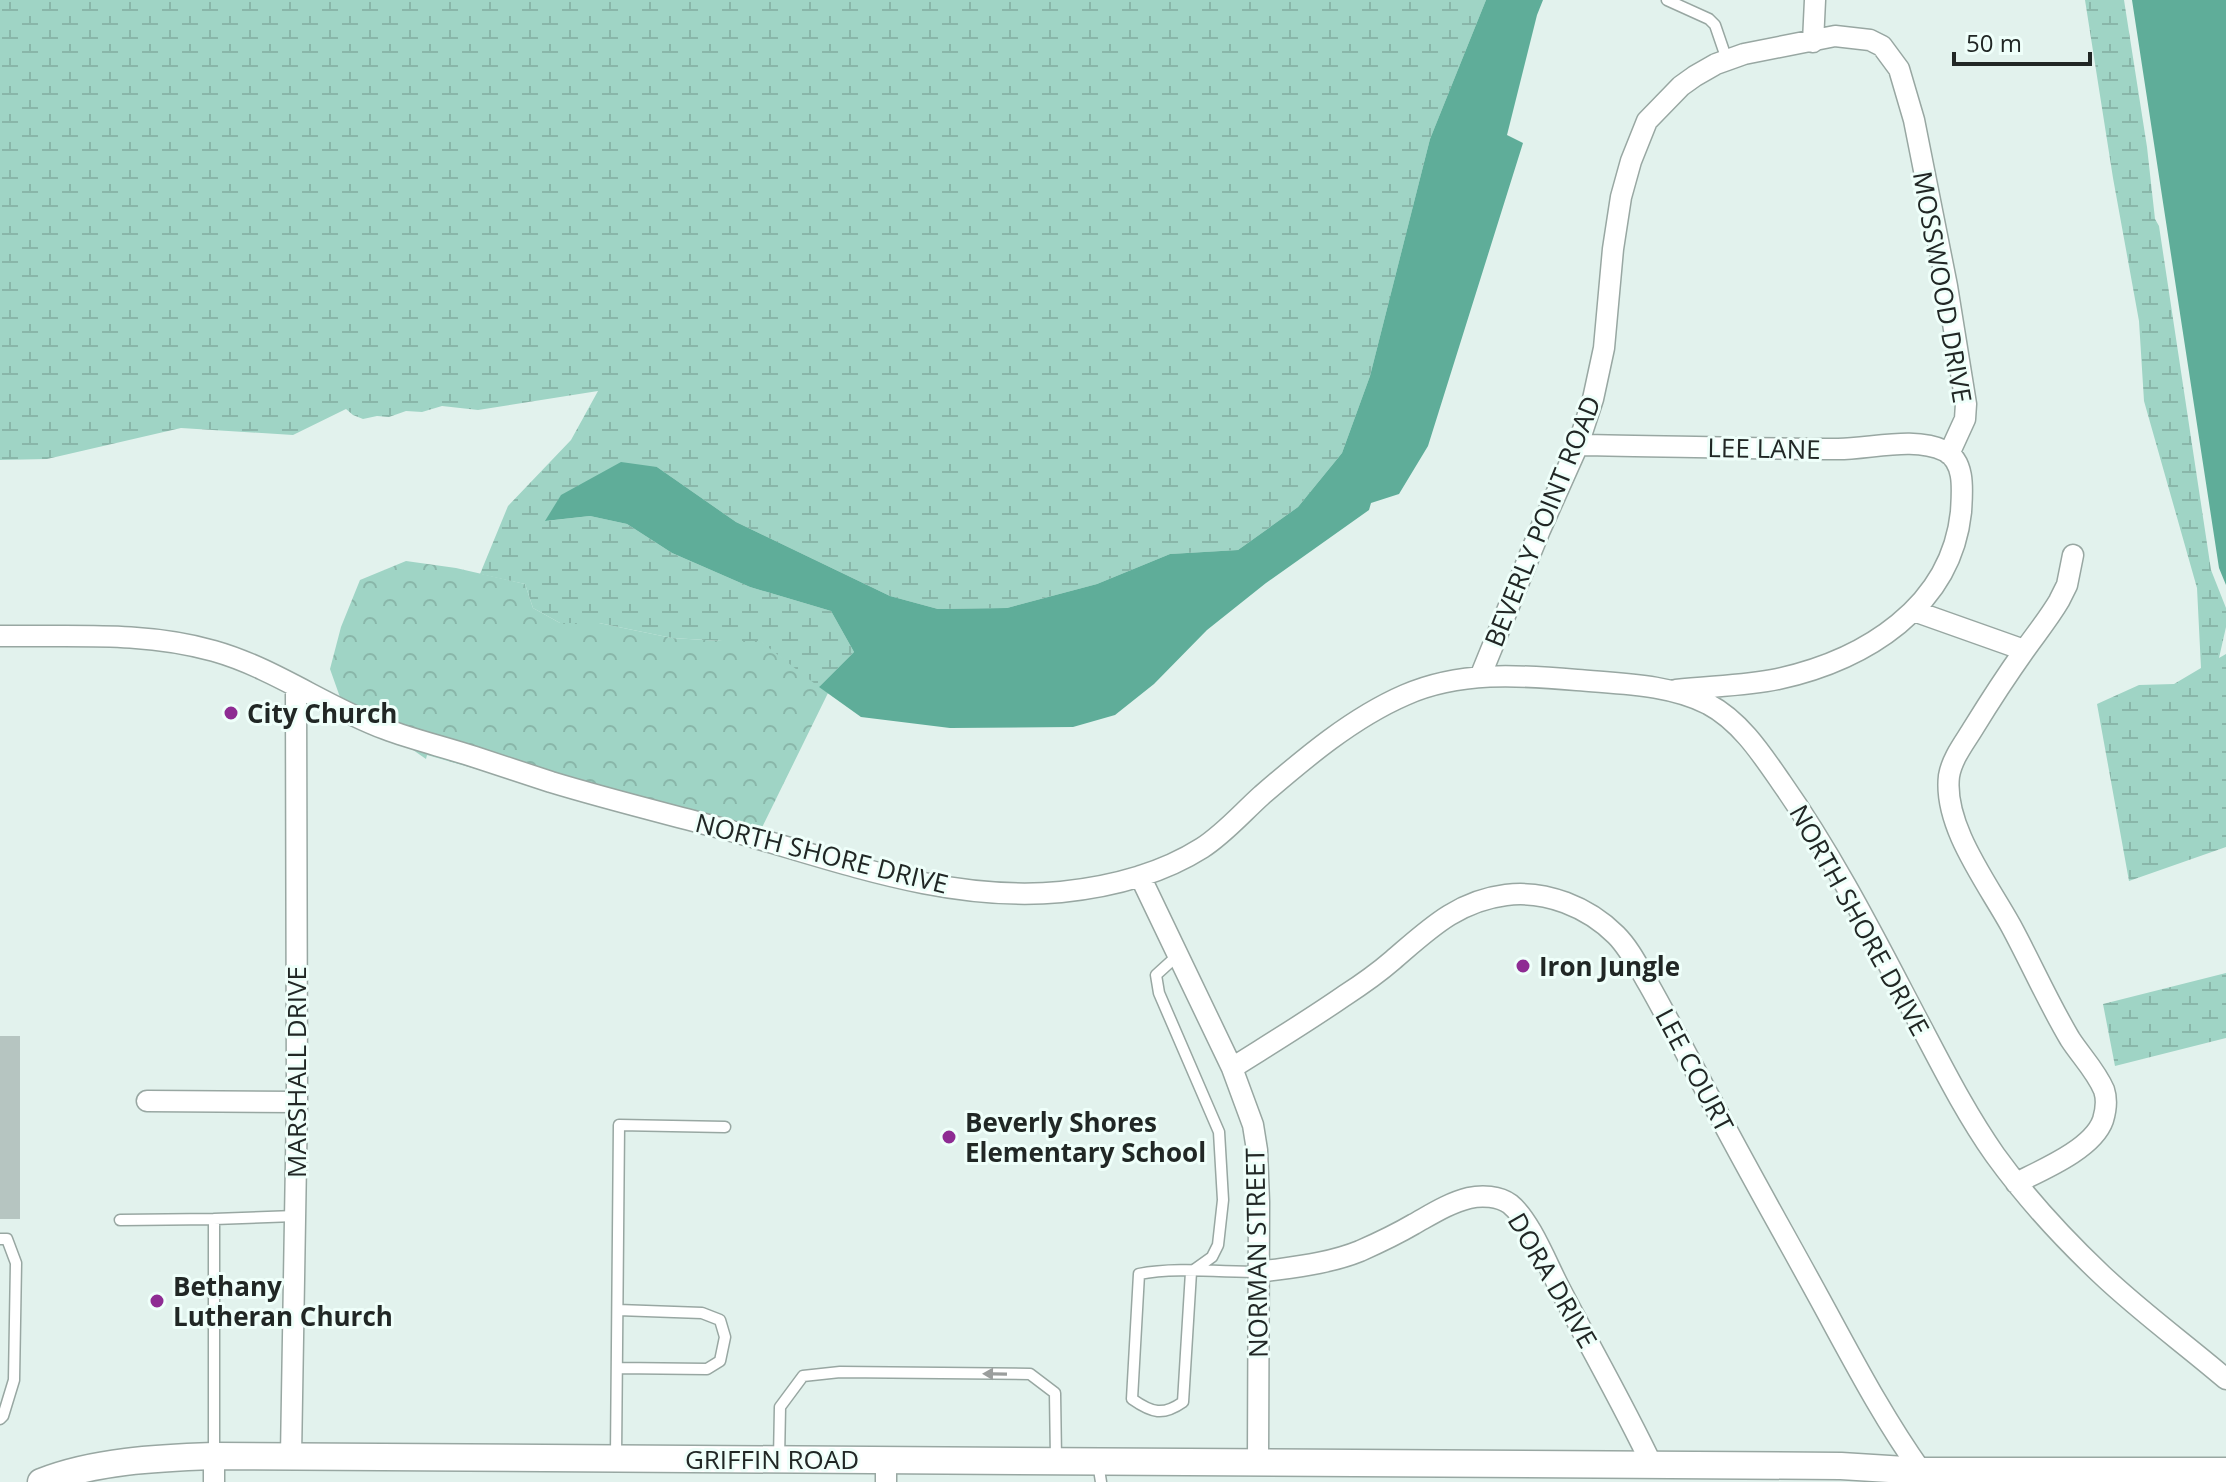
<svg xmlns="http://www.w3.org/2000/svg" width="2226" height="1482" viewBox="0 0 2226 1482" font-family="'Open Sans',sans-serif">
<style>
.forest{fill:url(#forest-crowns)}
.wetland{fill:url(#wetland-marsh)}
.water{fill:#5fad99}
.building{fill:#b6c5c1}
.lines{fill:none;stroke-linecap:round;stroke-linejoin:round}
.service-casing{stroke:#98a7a2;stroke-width:13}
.minor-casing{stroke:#98a7a2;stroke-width:23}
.tertiary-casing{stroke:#98a7a2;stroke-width:29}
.service{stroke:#fff;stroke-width:10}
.minor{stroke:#fff;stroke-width:20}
.tertiary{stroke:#fff;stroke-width:26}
.oneway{fill:#9b9e9d}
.poi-dot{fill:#8e2c93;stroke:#effffa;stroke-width:3}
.labels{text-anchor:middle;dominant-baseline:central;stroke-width:6;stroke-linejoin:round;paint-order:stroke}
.street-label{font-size:26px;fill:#212725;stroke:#effffa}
.poi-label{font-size:26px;font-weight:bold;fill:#212725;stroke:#effffa;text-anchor:start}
</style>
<defs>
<pattern id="forest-crowns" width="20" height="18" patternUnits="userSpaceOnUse" patternTransform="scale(2)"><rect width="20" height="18" fill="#9fd4c5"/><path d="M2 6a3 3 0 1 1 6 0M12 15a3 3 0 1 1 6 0" fill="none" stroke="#89b6a9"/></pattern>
<pattern id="wetland-marsh" width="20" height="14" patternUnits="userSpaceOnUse" patternTransform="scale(2)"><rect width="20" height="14" fill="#9fd4c5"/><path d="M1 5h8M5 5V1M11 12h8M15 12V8" fill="none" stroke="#89b6a9"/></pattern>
</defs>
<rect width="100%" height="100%" fill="#e2f2ed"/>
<!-- forest -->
<path class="forest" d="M406,561L456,568L525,584L533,608L560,623H599L672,638L722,641H761L828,693L752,848L427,755L426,759L341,700L330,669L341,627L360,580Z"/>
<!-- wetland -->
<path class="wetland" d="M0,0H1486L1430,139L1370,376L1342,453L1298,507L1238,550L1170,554L1097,584L1007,608L938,609L890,596L736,522L657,467L561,496L546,521L590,516L627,524L672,553L750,587L831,611L854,652L819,687L760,641H722L672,638L599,623H560L533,608L525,584L480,574L508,506L571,440L598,391L478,410L442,406L422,412L406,411L389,417L377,416L363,419L353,415L346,409L293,435L181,428L47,459L0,460Z
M2085,0H2124L2147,147L2155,219L2159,226L2211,570L2226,608V627L2219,658L2226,654V847L2129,881L2097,704L2139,685L2174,684L2201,668L2197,588L2144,401L2139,321L2113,178Z
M2226,973V1038L2115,1066L2103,1004Z"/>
<!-- water -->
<path class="water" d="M1486,0H1543L1537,15L1507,135L1523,143L1428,446L1399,494L1371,503L1369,510L1266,583L1207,630L1154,684L1115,715L1073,727L950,728L861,717L819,687L854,652L831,611L750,587L672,553L627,524L590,516L545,521L561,495L621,462L657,467L736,522L890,596L938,609L1007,608L1097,584L1170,554L1238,550L1298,507L1342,453L1370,376L1430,139Z
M2132,0H2226V585L2219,568Z"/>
<!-- building -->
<path class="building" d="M0,1036H20V1219H0Z"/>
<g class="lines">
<defs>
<path id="service" d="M1667,0L1709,19L1715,25L1727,60
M1178,955L1156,975L1159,993L1219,1132L1223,1200L1218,1245L1212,1257L1191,1272L1183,1402C1163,1416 1152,1413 1132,1399L1139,1274C1174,1267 1222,1272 1259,1272
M120,1220L214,1219
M0,1239H7L16,1263L14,1380L3,1416L0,1419
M617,1368L707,1369L720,1361L725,1337L720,1320L702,1313L618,1310
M214,1454V1219L295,1216
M616,1456L619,1125L725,1127
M779,1459L780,1407L803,1376L840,1372L1030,1374L1055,1393L1056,1459
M1098,1463L1101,1482"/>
<path id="minor" d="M1813,42L1815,0
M1578,445C1664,446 1751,449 1838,449C1871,449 1914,436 1945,451C1966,462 1962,492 1961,512C1951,607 1865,660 1778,679C1745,686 1710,686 1676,690
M1914,611L2024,650
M0,636C72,637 144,631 214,651C274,668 326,707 385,729C414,740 445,747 475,757C500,765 526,774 551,782C607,799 664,813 720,828C832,858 943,903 1061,892C1109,887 1161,874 1202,848C1224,834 1242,813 1262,795C1305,758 1352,718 1405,695C1459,671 1519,675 1577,680C1621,684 1668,684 1708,704C1740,721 1761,753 1781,782C1833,856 1873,935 1915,1015C1940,1062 1964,1111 1995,1155C2026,1198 2064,1239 2102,1275C2141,1312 2185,1344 2226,1379
M1480,677L1540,530L1578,445L1593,399L1604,348L1613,249L1621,197L1631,161L1647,121L1681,86L1695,76L1716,64L1744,54L1835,36L1870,40L1882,46L1899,69L1914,120L1947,286L1966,404L1965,419L1949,454
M1140,876L1232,1068L1253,1125L1257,1150L1259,1202L1258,1462
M1232,1068C1270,1044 1308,1021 1344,996C1361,985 1378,973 1393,960C1428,930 1457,901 1506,895C1546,890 1588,907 1616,935C1630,949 1639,968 1649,985C1671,1024 1691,1063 1712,1102C1746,1167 1782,1230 1817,1294C1850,1354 1881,1415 1921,1471
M147,1101L297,1102
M2016,1183C2042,1170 2093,1149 2103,1120C2106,1110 2107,1099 2104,1090C2096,1071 2081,1056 2070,1039C2048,1002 2031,963 2011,926C1988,884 1943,826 1949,776C1952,758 1965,742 1974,727C1990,701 2007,675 2024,651C2036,634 2049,618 2059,601L2067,585L2073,555
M1259,1272C1293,1267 1328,1264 1360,1251C1378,1243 1397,1234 1414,1224C1432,1214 1449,1203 1469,1198C1482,1195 1499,1196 1510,1204C1530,1220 1547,1264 1559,1287C1590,1347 1623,1404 1652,1465
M214,1456V1482
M291,1456L297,1102L296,687
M886,1482V1460"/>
<path id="tertiary" d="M41,1482C94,1461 157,1458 214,1456L1841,1466L1921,1471H2226"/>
</defs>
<!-- service casing -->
<use href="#service" class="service-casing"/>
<!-- minor casing -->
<use href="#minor" class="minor-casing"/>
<!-- tertiary casing -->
<use href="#tertiary" class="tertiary-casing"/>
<!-- service -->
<use href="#service" class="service"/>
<!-- minor -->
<use href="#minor" class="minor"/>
<!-- tertiary -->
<use href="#tertiary" class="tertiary"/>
</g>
<!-- one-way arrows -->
<defs><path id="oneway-solid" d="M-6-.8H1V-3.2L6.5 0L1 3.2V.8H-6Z" transform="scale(2)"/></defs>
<use class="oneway" href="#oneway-solid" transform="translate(995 1374) rotate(-179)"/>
<!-- markers -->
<g class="poi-dot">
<circle cx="231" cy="713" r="8"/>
<circle cx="1523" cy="966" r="8"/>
<circle cx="949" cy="1137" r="8"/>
<circle cx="157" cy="1301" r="8"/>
</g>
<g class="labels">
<!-- street labels -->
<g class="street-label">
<text transform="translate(1943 287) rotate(80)">MOSSWOOD DRIVE</text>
<text transform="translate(1764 448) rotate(1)">LEE LANE</text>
<text transform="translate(1542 521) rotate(-68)">BEVERLY POINT ROAD</text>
<text transform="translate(822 853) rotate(14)">NORTH SHORE DRIVE</text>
<text transform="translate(1860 920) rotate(61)">NORTH SHORE DRIVE</text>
<text transform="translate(1695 1070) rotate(62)">LEE COURT</text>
<text transform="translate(296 1072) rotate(-90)">MARSHALL DRIVE</text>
<text transform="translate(1256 1253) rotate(-91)">NORMAN STREET</text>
<text transform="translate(1553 1280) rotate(60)">DORA DRIVE</text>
<text x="772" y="1459">GRIFFIN ROAD</text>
</g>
<!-- poi labels -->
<g class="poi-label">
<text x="247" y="713">City Church</text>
<text x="1539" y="966">Iron Jungle</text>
<text x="965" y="1122">Beverly Shores<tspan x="965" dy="30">Elementary School</tspan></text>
<text x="173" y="1286">Bethany<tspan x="173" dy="30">Lutheran Church</tspan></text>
</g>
</g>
<!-- scale -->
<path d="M1954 52v12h136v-12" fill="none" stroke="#212725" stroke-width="4"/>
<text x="1966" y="52" font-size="24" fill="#212725" stroke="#effffa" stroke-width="6" paint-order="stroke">50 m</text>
</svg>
